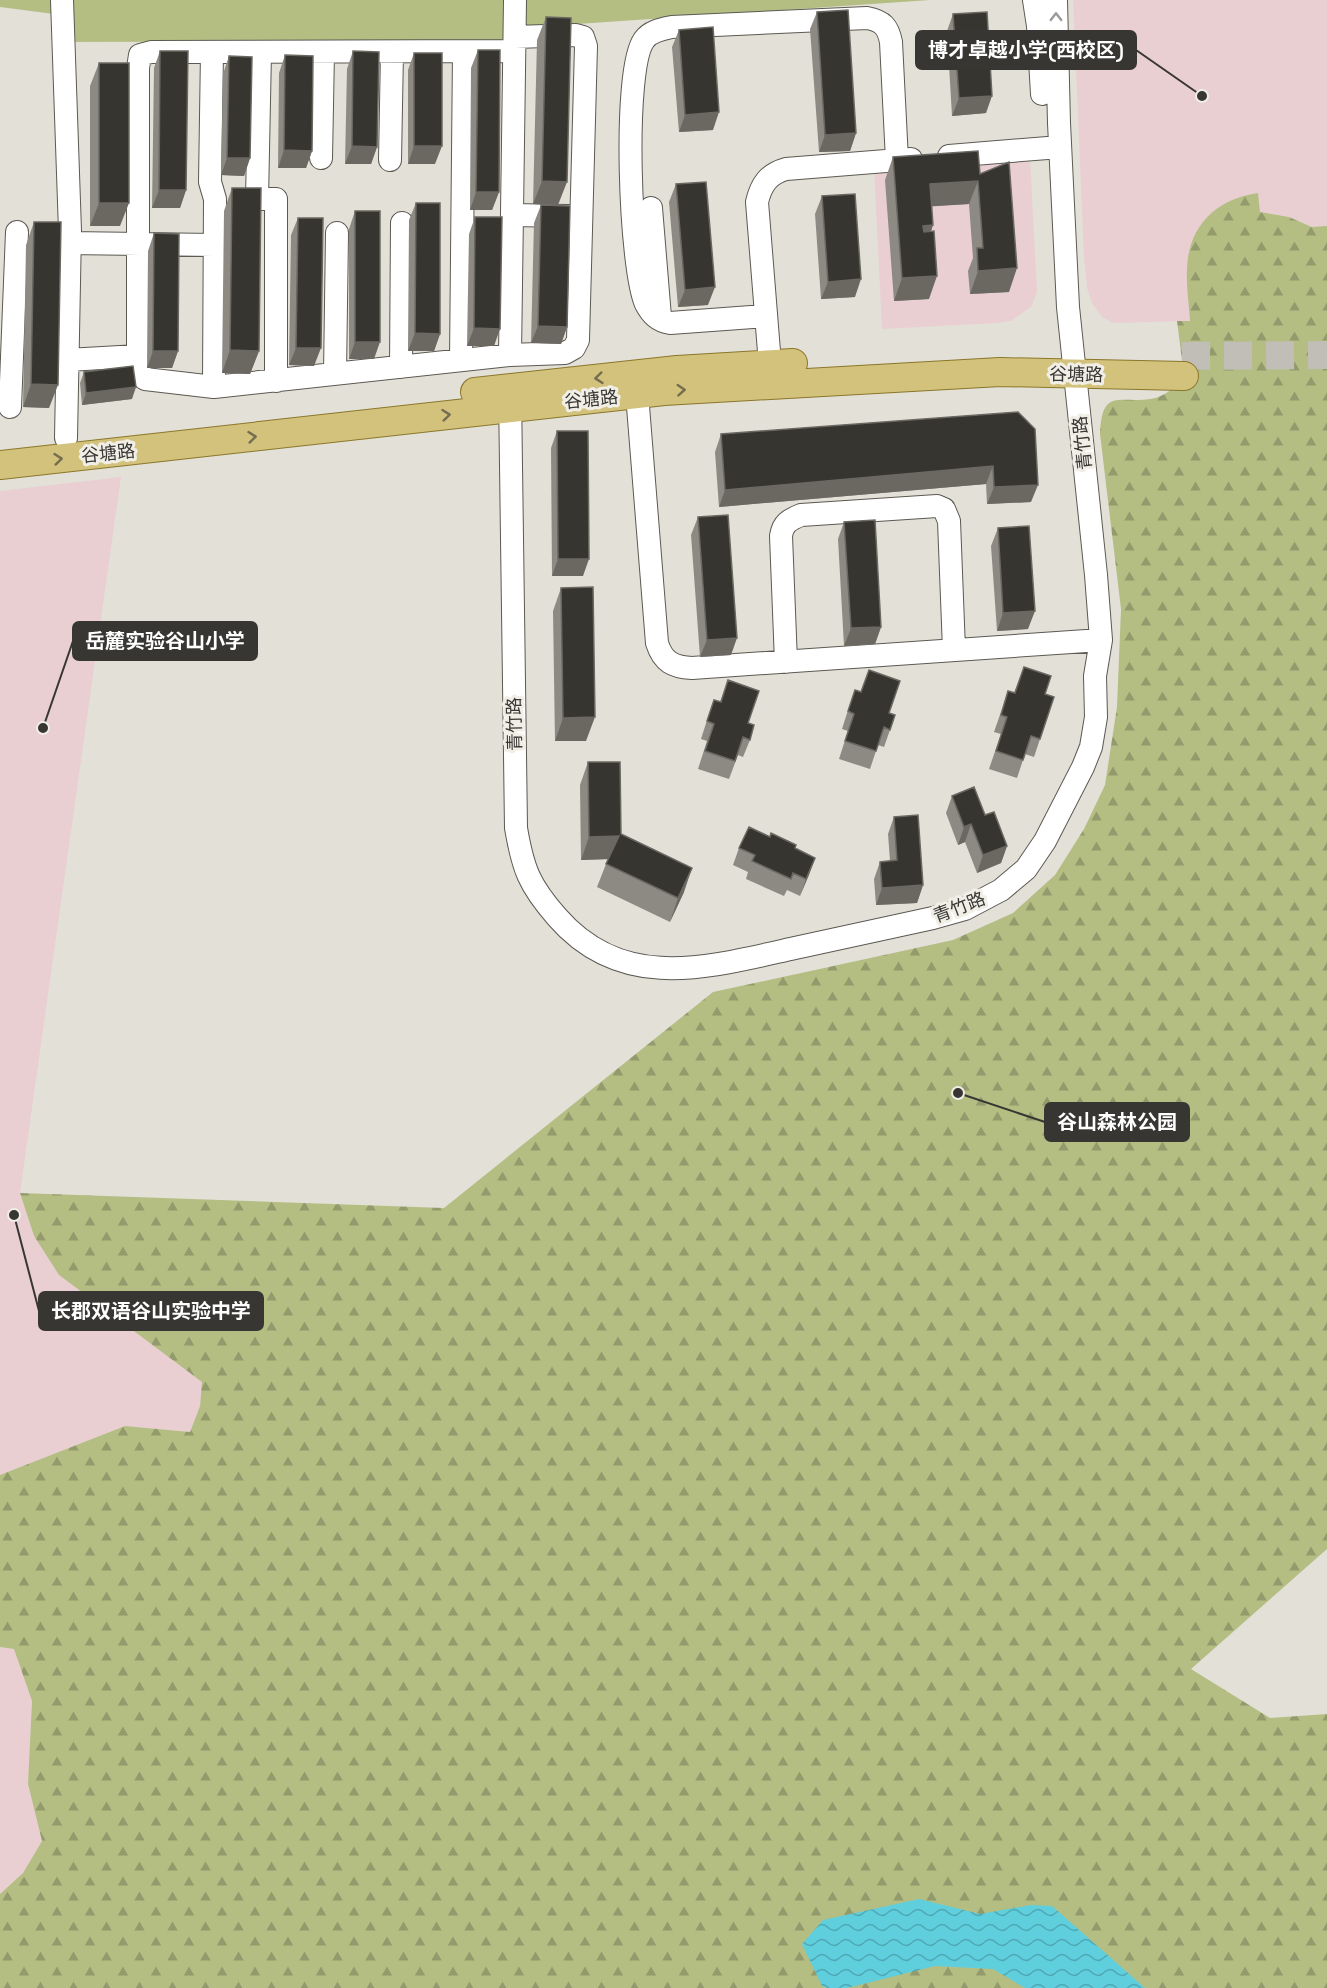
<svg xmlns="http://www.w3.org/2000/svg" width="1327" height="1988" viewBox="0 0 1327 1988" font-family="'Space Grotesk','Noto Sans SC',sans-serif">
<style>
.education{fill:#e9cfd2}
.forest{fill:url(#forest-firs)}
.park{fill:#b4be83}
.water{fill:url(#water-waves)}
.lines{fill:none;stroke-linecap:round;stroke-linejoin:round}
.major-tunnel{stroke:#c1beb7;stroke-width:28;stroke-dasharray:28 14;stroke-linecap:butt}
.minor-casing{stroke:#5b5952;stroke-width:24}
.major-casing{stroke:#8a772a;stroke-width:30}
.minor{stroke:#fff;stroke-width:22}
.major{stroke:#d3c27c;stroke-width:28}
.wall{fill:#8d8a84}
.shaded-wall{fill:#6b6862}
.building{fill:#37352f;stroke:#6b6862;stroke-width:1.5}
.oneway{stroke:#9b9a99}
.oneway2{stroke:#756e50}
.labels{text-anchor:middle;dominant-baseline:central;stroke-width:6;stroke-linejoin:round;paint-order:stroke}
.street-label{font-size:18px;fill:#373633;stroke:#f0eee5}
.leader{fill:none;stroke:#373633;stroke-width:2}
.callout-dot{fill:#373633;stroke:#f0eee5;stroke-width:2}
.callout{fill:#373633;stroke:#373633;stroke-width:2}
.callout-label{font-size:20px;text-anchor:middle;font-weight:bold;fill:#fff}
</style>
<defs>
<pattern id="forest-firs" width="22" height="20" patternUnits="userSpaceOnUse" patternTransform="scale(1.5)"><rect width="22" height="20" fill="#b4be83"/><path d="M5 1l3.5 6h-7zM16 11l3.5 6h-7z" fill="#939b6c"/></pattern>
<pattern id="water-waves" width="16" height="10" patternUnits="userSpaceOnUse" patternTransform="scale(1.5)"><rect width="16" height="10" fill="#5fcedd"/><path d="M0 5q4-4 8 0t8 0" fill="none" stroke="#4fa8b4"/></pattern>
</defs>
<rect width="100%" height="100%" fill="#e3e0d8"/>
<!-- education -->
<path class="education" d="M1073,0H1327V226L1313,227L1289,217L1259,212L1257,193L1187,269L1190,321L1113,323L1102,317L1092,303L1087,288L1084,257Z
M1030,158L1037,292L1031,307L1011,321L997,323L882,329L874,168Z
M121,477L20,1193L34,1236L59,1275L203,1382L200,1406L190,1432L125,1426L0,1475V491Z
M0,1647L14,1649L32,1701L28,1784L42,1841L23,1873L0,1894Z"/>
<!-- forest -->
<path class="forest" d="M1258,193L1260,212L1289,217L1312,227L1327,226V1549L1191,1669L1270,1718L1327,1714V1988H0V1894L23,1873L42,1841L28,1784L32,1701L14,1649L0,1647V1475L125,1426L190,1432L200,1406L202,1382L59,1275L34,1236L20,1193L444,1208L713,992L953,940L1013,913L1055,875L1084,829L1105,785L1117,707L1121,609L1100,434C1102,387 1119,404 1150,399C1166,397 1174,387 1184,376L1177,321H1190C1189,304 1186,286 1187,270C1188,226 1216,199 1258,193Z"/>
<!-- park -->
<path class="park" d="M0,0H930L505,29L504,41L57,42L54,14L0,7Z"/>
<!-- water -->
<path class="water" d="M919,1899L980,1914L1031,1905L1052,1906L1145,1988H1025L993,1969L935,1966L847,1988H827L822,1986L802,1944L823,1920Z"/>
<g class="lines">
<!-- major-tunnel -->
<path class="major-tunnel" d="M1182,356L1327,355"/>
<defs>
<path id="minor" d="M62,0L70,231L66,438
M1034,0L1038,26L1042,94
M212,52L210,182L215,199L214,387
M260,52L257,199H276V381
M949,156L1060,147
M321,158L323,52
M390,160L392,52
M651,208L660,317
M512,215L568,216
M69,243L214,245
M766,316L670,323C658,321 652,315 646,304C630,270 622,70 644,40C650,31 662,29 672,27L867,18C883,21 888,27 891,42L897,160
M510,355L565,353L574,348L578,340L586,46L583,37L576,35L515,37
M138,356L140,375L145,379L214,387L510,355L515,0
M67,360L138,356V68L140,55L151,52L507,51
M461,360L464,52
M770,364L757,202C761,185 768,174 786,169L911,159
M401,367L402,223
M335,374L337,233
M510,393L516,828C523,869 529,885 557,917C623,993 709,967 795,948C841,938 887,928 933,918L965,909L1001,890L1026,869L1045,841L1083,767L1091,747L1096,717L1095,676L1101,640L1096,575L1068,307L1059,123L1056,0
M637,394L657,643C663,662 673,667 692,668L1101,640
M10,407L17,232
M786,662L781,536C783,523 789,520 801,515L937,506L944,509L949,521L954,650"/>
<path id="major" d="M475,392L677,370L793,363
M0,465L664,391L1000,372L1184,376"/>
</defs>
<!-- minor casing -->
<use href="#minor" class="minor-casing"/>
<!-- major casing -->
<use href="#major" class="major-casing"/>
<!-- minor -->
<use href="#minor" class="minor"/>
<!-- major -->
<use href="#major" class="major"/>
</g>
<!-- wall -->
<path class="wall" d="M817,12L856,133L850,151L819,152L810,29Z
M953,14L986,113L952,116L947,31Z
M546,17L558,205L533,204L537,40Z
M679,30L713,130L679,132L672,47Z
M478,50L499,192L492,210H470L471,68Z
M160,51L186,190L180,208H152L154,68Z
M353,51L377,147L371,164H345L347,69Z
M414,53L435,164H408V70Z
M285,55L312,151L306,168H278L279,73Z
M229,56L250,158L244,176L221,175L223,74Z
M99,63L120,226H90V86Z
M893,157L980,174L1009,292L970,294L968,271L973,258L969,204L932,206L933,225L931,231L929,299L894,301L885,180Z
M676,184L708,305L678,307L669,202Z
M232,188L259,351L250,374L222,373L224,211Z
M822,196L855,297L821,299L815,214Z
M416,203L440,334L434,351H408L409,220Z
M541,205L567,327L561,344L531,343L534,223Z
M355,211L374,359H349V229Z
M475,217L494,346H467L469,234Z
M298,218L314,366L289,365L291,235Z
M34,222L49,408L23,407L26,245Z
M154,233L178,351L172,368H147L148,251Z
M84,372L132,399L82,405L80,383Z
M1018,412L1031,502L987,504L986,484L719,507L715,452L721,434Z
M557,431L583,576H552L551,448Z
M698,517L731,655L700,657L691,535Z
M844,522L881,627L875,644L844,646L838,539Z
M998,528L1028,629L997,631L991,546Z
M561,588L586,741H555L553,611Z
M1024,667L1045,694L1040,739L1034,757L1025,754L1017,778L989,769L1001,734L994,732L1002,709L1008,691L1014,693Z
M869,670L889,713L890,730L884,747L878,745L870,769L839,759L848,731L842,729L849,707L855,690L861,692Z
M728,680L748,723L750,740L743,757L738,755L729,779L698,769L707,741L701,739L708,717L714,700L720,702Z
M588,762L621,834L684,892L670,922L597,887L608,859L581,860L580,785Z
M952,796L985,815L1007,846L1001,863L977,873L965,842L958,845L946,813Z
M894,817L923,885L917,903L876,905L874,879L880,862L890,861L888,834Z
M739,848H795L815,858L800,896L787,890L784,896L746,879L748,872L733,865Z"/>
<!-- shaded-wall -->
<path class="shaded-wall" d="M992,96L986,113L952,116L959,98Z
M719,112L713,130L679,132L685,115Z
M856,133L850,151L819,152L825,135Z
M352,146L377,147L371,164H345Z
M414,146H442L435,164H408Z
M284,150L312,151L306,168H278Z
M227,158H250L244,176L221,175Z
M542,181L567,182L558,205L533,204Z
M978,181L969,204L922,207L930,184Z
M159,190H186L180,208H152Z
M476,192H499L492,210H470Z
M99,203H129L120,226H90Z
M933,225L925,248L923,226Z
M1017,268L1009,292L970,294L978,271Z
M937,276L929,299L894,301L902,278Z
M861,279L855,297L821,299L828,282Z
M715,287L708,305L678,307L685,290Z
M538,326L567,327L561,344L531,343Z
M474,328L500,329L494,346H467Z
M415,333L440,334L434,351H408Z
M355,342H380L374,359H349Z
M296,348H321L314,366L289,365Z
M230,350L259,351L250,374L222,373Z
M153,351H178L172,368H147Z
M31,384L58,385L49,408L23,407Z
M136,387L132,399L82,405L86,393Z
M993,466L986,484L719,507L725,490Z
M1038,485L1031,502L987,504L994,487Z
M558,559H589L583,576H552Z
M1035,611L1028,629L997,631L1003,613Z
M881,627L875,644L844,646L851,628Z
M737,638L731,655L700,657L707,640Z
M595,717L586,741H555L563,718Z
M971,824L965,842L958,845L964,827Z
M619,836L610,859L581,860L589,837Z
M1007,846L1001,863L977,873L983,855Z
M815,858L809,875L800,896L806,879Z
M692,868L684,892L670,922L678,898Z
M923,885L917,903L876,905L882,888Z"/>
<!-- building -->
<path class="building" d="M848,10L856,133L825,135L817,12Z
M987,12L992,96L959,98L953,14Z
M546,17L571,18L567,182L542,181Z
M713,27L719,112L685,115L679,30Z
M478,50H500L499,192H476Z
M160,51H188L186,190H159Z
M353,51L379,52L377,147L352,146Z
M414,53H442V146H414Z
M285,55L313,56L312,151L284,150Z
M229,56L252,57L250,158H227Z
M99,63H129V203H99Z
M978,151L980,174L1009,162L1017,268L978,271L977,248H983L978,181L930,184L933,225L923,226L924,232L934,231L937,276L902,278L893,157Z
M706,182L715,287L685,290L676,184Z
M232,188H261L259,351L230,350Z
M855,194L861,279L828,282L822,196Z
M416,203H440V334L415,333Z
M541,205L570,206L567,327L538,326Z
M355,211H380V342H355Z
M475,217H502L500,329L474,328Z
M298,218H323L321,348H296Z
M34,222H61L58,385L31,384Z
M154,233L179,234L178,351H153Z
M133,366L136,387L86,393L84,372Z
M1018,412L1035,429L1038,485L994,487L993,466L725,490L721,434Z
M557,431H588L589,559H558Z
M728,515L737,638L707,640L698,517Z
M875,520L881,627L851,628L844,522Z
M1029,526L1035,611L1003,613L998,528Z
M593,587L595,717L563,718L561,588Z
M1024,667L1051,676L1045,694L1054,697L1040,739L1031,736L1023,760L996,751L1007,717L1001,715L1008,691L1015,693Z
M869,670L900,681L889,713L895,715L890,730L884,727L876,751L845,741L854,714L848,711L855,690L861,692Z
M728,680L759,691L748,723L754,725L750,740L743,737L735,761L705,751L714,724L707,721L714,700L721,702Z
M588,762H620L621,834L692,868L678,898L606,864L619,836L589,837Z
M974,787L985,815L994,812L1007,846L983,855L971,824L964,827L952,796Z
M918,815L923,885L882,888L880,862L897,860L894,817Z
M749,827L770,837L771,833L796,845L795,848L815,858L806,879L793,873L791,879L752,861L755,855L739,848Z"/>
<!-- one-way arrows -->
<defs><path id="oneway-chevron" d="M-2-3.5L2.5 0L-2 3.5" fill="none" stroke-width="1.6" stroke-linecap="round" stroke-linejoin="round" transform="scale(1.5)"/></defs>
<use class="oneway" href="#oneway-chevron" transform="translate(1056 17) rotate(-90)"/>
<g class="oneway2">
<use href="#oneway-chevron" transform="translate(599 378) rotate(174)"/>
<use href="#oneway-chevron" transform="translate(681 390) rotate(-4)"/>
<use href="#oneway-chevron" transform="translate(446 415) rotate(-6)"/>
<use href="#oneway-chevron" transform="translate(252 437) rotate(-6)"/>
<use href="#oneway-chevron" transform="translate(58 459) rotate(-6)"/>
</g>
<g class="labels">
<!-- street labels -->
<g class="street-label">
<text transform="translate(1076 374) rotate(1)">谷塘路</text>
<text transform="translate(591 399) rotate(-6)">谷塘路</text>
<text transform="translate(1082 443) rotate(-96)">青竹路</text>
<text transform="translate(108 453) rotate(-6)">谷塘路</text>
<text transform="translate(514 724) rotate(-91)">青竹路</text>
<text transform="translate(959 907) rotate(-21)">青竹路</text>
</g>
</g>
<!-- callouts -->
<path class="leader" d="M1202 96L1136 50M43 728L73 641M958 1093L1045 1122M14 1215L39 1311"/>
<g class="callout-dot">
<circle cx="1202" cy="96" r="6"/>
<circle cx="43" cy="728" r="6"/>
<circle cx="958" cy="1093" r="6"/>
<circle cx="14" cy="1215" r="6"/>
</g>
<g class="callout">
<rect x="916" y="31" width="220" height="38" rx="6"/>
<rect x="73" y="622" width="184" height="38" rx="6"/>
<rect x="1045" y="1103" width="144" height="38" rx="6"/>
<rect x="39" y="1292" width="224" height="38" rx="6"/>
</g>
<g class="callout-label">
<text x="1026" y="57">博才卓越小学(西校区)</text>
<text x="165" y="648">岳麓实验谷山小学</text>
<text x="1117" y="1129">谷山森林公园</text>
<text x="151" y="1318">长郡双语谷山实验中学</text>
</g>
</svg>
